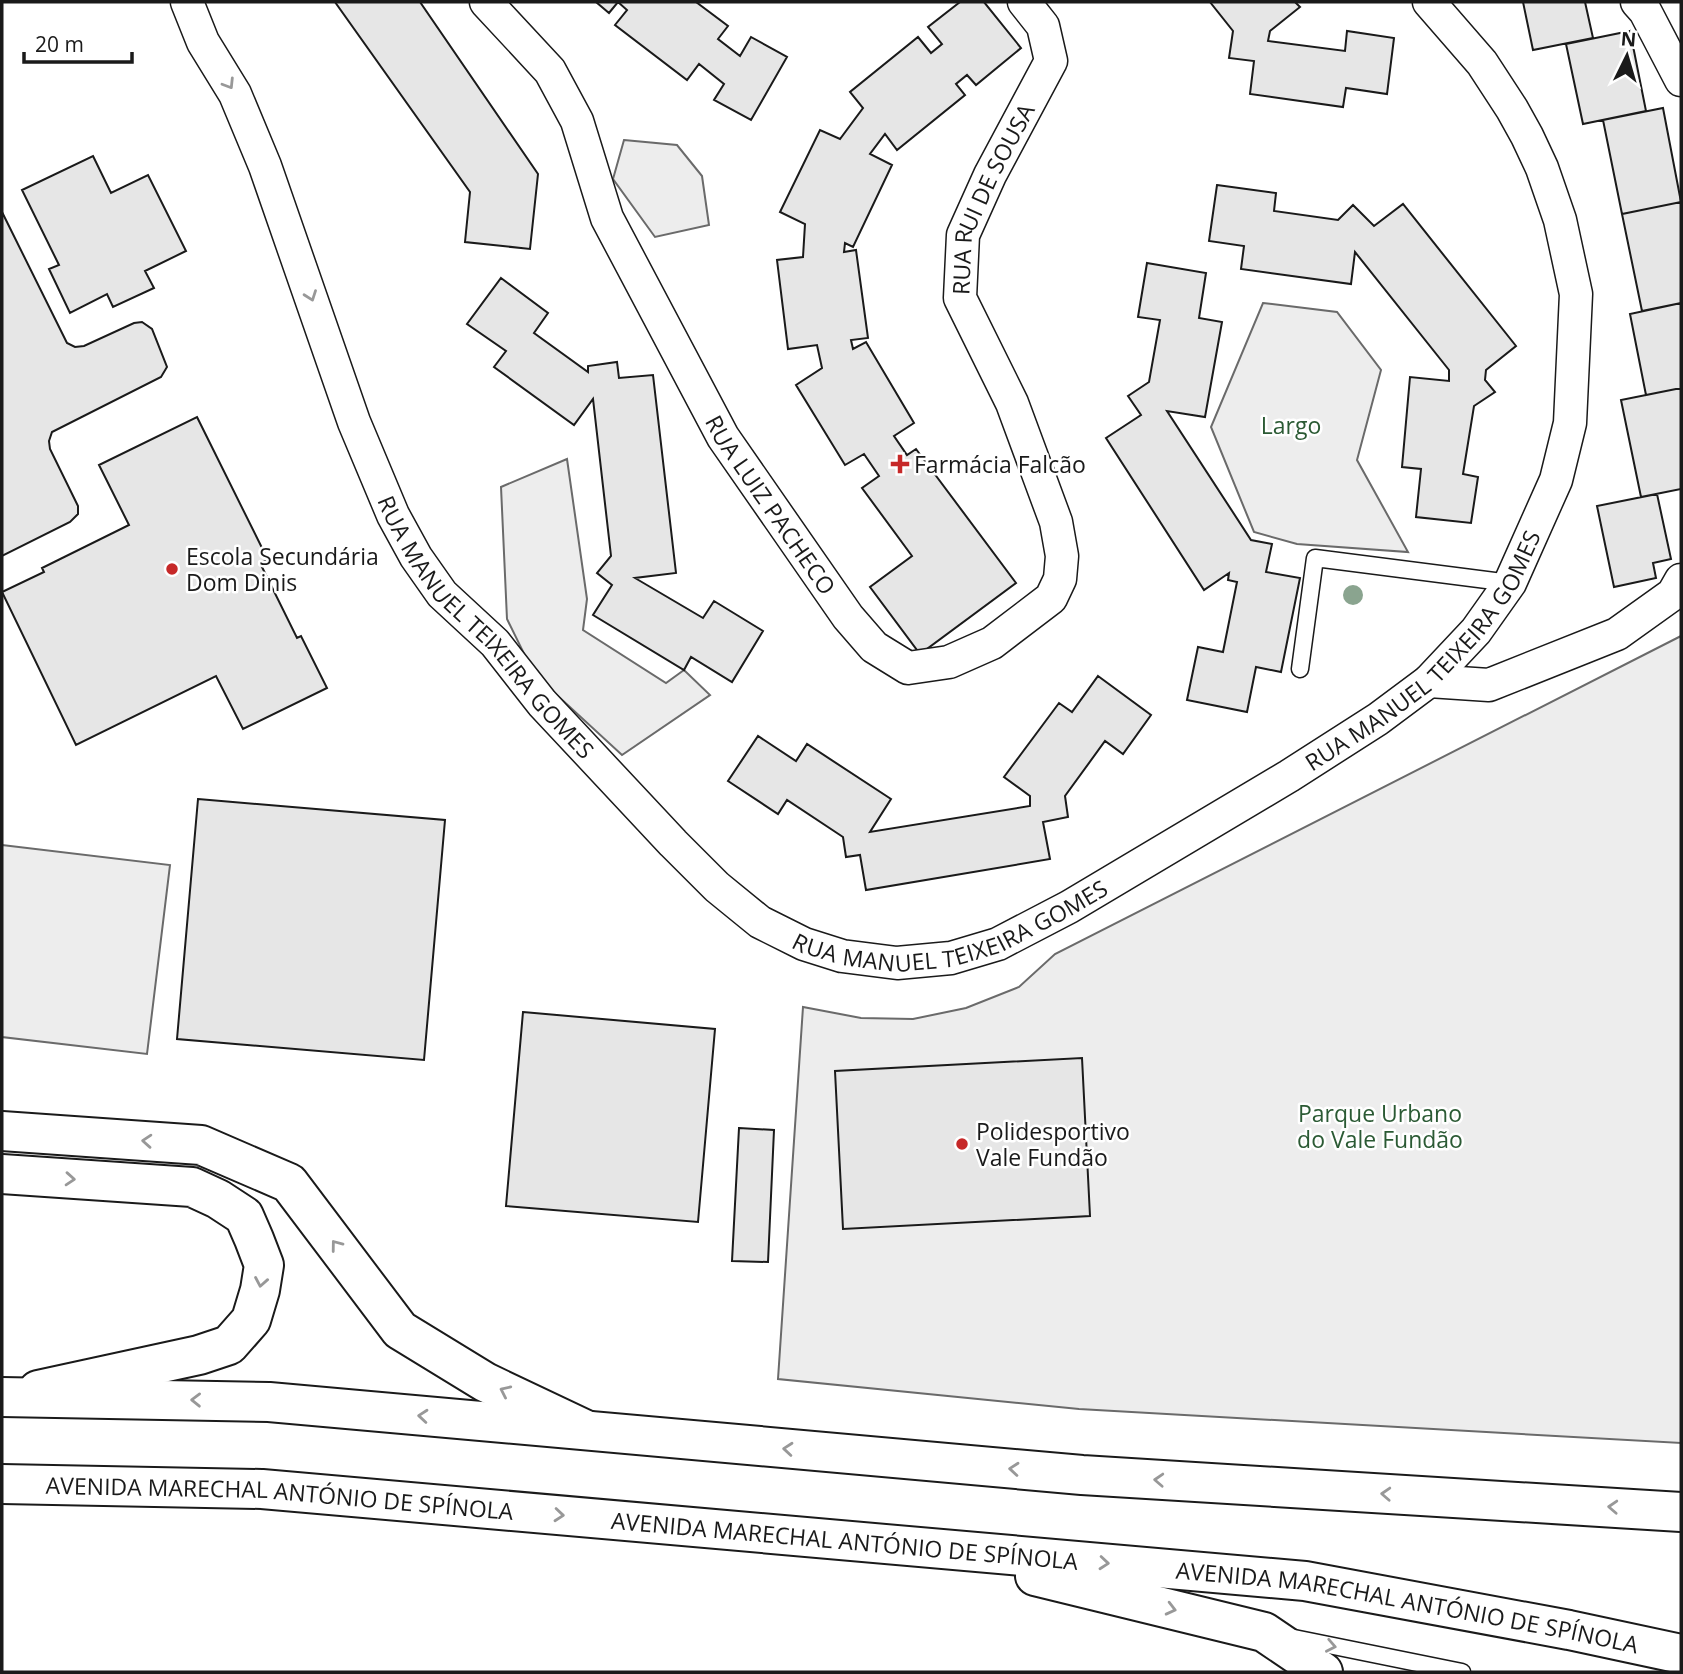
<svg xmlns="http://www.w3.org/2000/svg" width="1683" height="1674" viewBox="0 0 1683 1674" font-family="'Open Sans',sans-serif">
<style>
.built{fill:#ededed;stroke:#6a6a6a;stroke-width:2}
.building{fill:#e6e6e6;stroke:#1a1a1a;stroke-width:2}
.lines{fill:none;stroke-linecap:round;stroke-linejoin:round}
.service-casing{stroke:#1a1a1a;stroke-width:19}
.minor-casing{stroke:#1a1a1a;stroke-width:35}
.secondary-casing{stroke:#1a1a1a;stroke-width:42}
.trunk-casing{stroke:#1a1a1a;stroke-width:42}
.service{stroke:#fff;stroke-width:16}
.minor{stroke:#fff;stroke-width:32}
.secondary{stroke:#fff;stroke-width:38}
.trunk{stroke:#fff;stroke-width:38}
.tree{fill:#8aa48f}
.oneway{stroke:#989898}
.poi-dot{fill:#c62828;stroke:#fff;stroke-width:2.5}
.labels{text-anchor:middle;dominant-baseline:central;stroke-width:5;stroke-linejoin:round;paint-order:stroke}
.street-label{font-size:23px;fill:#1a1a1a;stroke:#fff}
.park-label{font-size:23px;fill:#2b5a34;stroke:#fff}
.poi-label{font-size:23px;fill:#1a1a1a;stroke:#fff;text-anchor:start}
</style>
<rect width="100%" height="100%" fill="#fff"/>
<!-- built -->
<path class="built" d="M624,140L677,145L702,176L709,225L655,237L613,179Z
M1263,303L1337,312L1381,370L1357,460L1408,552L1297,544L1254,532L1211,427Z
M567,459L587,599L583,630L666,683L684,670L710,695L622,755L534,674L507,619L501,487Z
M1681,636V1443L1079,1409L778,1379L803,1007L861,1018L913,1019L966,1008L1019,987L1055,954Z
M2,845L170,865L147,1054L2,1037Z"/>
<!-- building -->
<path class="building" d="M335,2H420L538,174L530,249L465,242L470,192Z
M596,2H696L728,26L718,39L740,56L751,37L787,57L751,120L714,100L724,84L699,64L687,80L615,25L627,10L618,2L609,13Z
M960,2H984L1021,48L976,85L967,75L956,84L965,95L897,150L885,134L870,154L892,165L853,247L845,243L844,252L856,250L868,338L851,340L853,349L866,342L914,423L894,436L907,455L916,449L1016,583L920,654L870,587L912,556L862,488L879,476L864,454L845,465L796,385L822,368L817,345L788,349L777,260L803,257L805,224L780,212L820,130L840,139L863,108L850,92L918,37L931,53L942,44L928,27Z
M1210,2H1295L1300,7L1270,31L1268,41L1345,51L1347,31L1394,38L1387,94L1346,88L1343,107L1250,94L1254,61L1229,58L1233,31Z
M1523,2H1585L1593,38L1533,50Z
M1630,31L1646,111L1583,124L1566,44Z
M1663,108L1681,202L1622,214L1603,120Z
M93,156L111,193L148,175L186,251L145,271L154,288L113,307L107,294L70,313L49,269L59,265L22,190Z
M1217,185L1276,193L1274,211L1338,220L1353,205L1374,226L1403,204L1516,346L1486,370L1485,380L1495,392L1474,406L1463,474L1478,477L1471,523L1416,517L1421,469L1402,467L1410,377L1449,381V370L1355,252L1351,284L1241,269L1244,246L1209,241Z
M1681,202V303L1642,311L1622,214Z
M2,212L67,343L75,347L84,346L134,323L142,322L152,329L167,367L161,377L52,432L49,441L50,449L78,506V514L70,522L2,556Z
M1147,263L1206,273L1199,318L1222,322L1205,417L1167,411L1251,540L1272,544L1266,572L1300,578L1281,672L1256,667L1247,712L1187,700L1198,647L1223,652L1237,582L1228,580L1229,573L1204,590L1106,438L1141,415L1128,396L1149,382L1160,320L1138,317Z
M501,278L548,313L534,333L588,372V366L617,362L619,378L653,375L676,573L635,578L703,618L714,601L763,631L732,682L691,657L684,670L593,615L612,585L597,573L611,556L593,399L574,425L494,367L506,351L467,324Z
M1681,303V388L1646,395L1630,314Z
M1681,388V489L1641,497L1621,400Z
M197,417L268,560L260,563L297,638L301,636L327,688L243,729L216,676L76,745L2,592L44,572L42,568L129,525L99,465Z
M1657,494L1671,559L1653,563L1656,578L1614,587L1597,506Z
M1098,676L1151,715L1123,754L1105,741L1065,796L1068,817L1043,822L1050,859L866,890L860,855L846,857L843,837L787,800L778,814L728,781L758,736L796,761L807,744L891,799L870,832L1030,806V796L1004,777L1059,703L1072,712Z
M198,799L445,820L424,1060L177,1039Z
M523,1012L715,1029L698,1222L506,1206Z
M1082,1058L1090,1216L843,1229L835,1071Z
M739,1128L774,1130L768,1262L732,1261Z"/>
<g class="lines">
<defs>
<path id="service" d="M1300,669L1315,558L1510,583
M1294,1638L1462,1672"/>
<g id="minor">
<path id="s1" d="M187,2L203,42L235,94L265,166L354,422L393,515L416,557L442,594L495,643L542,703L673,843L717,887L760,922L804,944L842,956L897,963L951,958L998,944L1069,907L1289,776L1378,719L1429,681L1476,631L1510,583L1556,480L1570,423L1576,294L1560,220L1542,168L1527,136L1512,109L1482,63L1429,2"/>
<path id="s2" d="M486,2L550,71L577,121L607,218L723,437L848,617L874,647L908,668L949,662L992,643L1051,598L1060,579L1062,556L1056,522L1012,403L960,298L963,235L990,175L1051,61L1043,26L1024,2"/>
<path d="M1637,2L1645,11L1681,80"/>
<path d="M1429,681L1489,685L1617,634L1673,594L1681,580"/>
</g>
<path id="secondary" d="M2,1131L201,1145L289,1183L400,1330L485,1382L586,1430
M2,1174L192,1187L218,1199L244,1216L254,1239L264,1265L260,1290L251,1320L229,1345L199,1355L38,1390"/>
<g id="trunk">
<path d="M2,1397L269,1402L1082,1475L1681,1512"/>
<path id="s3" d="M2,1484L262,1489L1305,1581L1569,1630L1681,1654"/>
<path d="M1035,1576L1264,1632L1323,1672"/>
</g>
</defs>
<!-- service casing -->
<use href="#service" class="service-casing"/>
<!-- minor casing -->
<use href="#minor" class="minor-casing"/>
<!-- secondary casing -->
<use href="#secondary" class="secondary-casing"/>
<!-- trunk casing -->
<use href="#trunk" class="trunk-casing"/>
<!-- service -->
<use href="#service" class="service"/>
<!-- minor -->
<use href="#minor" class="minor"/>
<!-- secondary -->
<use href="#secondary" class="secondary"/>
<!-- trunk -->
<use href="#trunk" class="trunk"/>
</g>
<!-- trees -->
<circle class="tree" cx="1353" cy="595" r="10"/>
<!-- one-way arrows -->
<defs><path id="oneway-chevron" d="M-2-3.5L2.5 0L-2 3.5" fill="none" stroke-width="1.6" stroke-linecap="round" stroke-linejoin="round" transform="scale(1.75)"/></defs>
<g class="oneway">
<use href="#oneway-chevron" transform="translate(229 84) rotate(58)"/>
<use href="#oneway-chevron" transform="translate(311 296) rotate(70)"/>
<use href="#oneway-chevron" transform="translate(147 1141) rotate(-176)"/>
<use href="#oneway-chevron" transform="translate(70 1179) rotate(4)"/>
<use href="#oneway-chevron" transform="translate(336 1245) rotate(-127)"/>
<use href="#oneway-chevron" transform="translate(261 1282) rotate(100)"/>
<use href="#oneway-chevron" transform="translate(505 1391) rotate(-155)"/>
<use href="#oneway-chevron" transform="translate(196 1400) rotate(-179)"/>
<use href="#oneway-chevron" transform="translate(423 1416) rotate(-175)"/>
<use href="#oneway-chevron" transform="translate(788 1449) rotate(-175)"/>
<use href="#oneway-chevron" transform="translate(1014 1469) rotate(-175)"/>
<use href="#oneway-chevron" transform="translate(1159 1480) rotate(-177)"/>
<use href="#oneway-chevron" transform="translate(1386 1494) rotate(-177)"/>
<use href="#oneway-chevron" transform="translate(1613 1507) rotate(-177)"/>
<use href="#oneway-chevron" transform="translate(559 1515) rotate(5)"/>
<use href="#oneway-chevron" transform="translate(1104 1563) rotate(5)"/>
<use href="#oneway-chevron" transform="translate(1171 1609) rotate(14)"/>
<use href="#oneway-chevron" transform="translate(1331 1646) rotate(11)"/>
</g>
<!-- markers -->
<g class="poi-dot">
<path d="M896.5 453.5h7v7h7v7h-7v7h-7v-7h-7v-7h7z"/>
<circle cx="172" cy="569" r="7"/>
<circle cx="962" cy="1144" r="7"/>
</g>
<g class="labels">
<!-- street labels -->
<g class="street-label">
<text stroke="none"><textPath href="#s2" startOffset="1390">RUA RUI DE SOUSA</textPath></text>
<text stroke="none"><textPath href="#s2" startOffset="583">RUA LUIZ PACHECO</textPath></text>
<text stroke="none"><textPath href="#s1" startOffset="700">RUA MANUEL TEIXEIRA GOMES</textPath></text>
<text stroke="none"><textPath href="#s1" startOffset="1876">RUA MANUEL TEIXEIRA GOMES</textPath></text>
<text stroke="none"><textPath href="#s1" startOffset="1309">RUA MANUEL TEIXEIRA GOMES</textPath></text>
<text stroke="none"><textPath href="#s3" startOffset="278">AVENIDA MARECHAL ANTÓNIO DE SPÍNOLA</textPath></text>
<text stroke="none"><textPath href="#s3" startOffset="845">AVENIDA MARECHAL ANTÓNIO DE SPÍNOLA</textPath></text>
<text stroke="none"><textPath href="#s3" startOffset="1412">AVENIDA MARECHAL ANTÓNIO DE SPÍNOLA</textPath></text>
</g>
<!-- park labels -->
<g class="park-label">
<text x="1291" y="425">Largo</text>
<text x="1380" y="1113">Parque Urbano<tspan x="1380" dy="26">do Vale Fundão</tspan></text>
</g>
<!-- poi labels -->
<g class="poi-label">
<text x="914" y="464">Farmácia Falcão</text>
<text x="186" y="556">Escola Secundária<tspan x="186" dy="26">Dom Dinis</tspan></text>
<text x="976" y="1131">Polidesportivo<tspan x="976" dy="26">Vale Fundão</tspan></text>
</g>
</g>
<!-- border -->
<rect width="1683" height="1674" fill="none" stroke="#1a1a1a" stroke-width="7"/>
<!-- north arrow -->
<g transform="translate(1627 56) rotate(5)" stroke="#ffffff" stroke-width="5" paint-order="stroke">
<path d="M0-5L12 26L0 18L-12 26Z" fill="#1a1a1a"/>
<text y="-10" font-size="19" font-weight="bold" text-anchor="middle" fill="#1a1a1a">N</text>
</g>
<!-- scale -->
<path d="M24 52v10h108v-10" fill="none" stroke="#1a1a1a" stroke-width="3.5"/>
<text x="35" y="52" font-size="21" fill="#1a1a1a" stroke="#ffffff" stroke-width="5" paint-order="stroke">20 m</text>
</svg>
